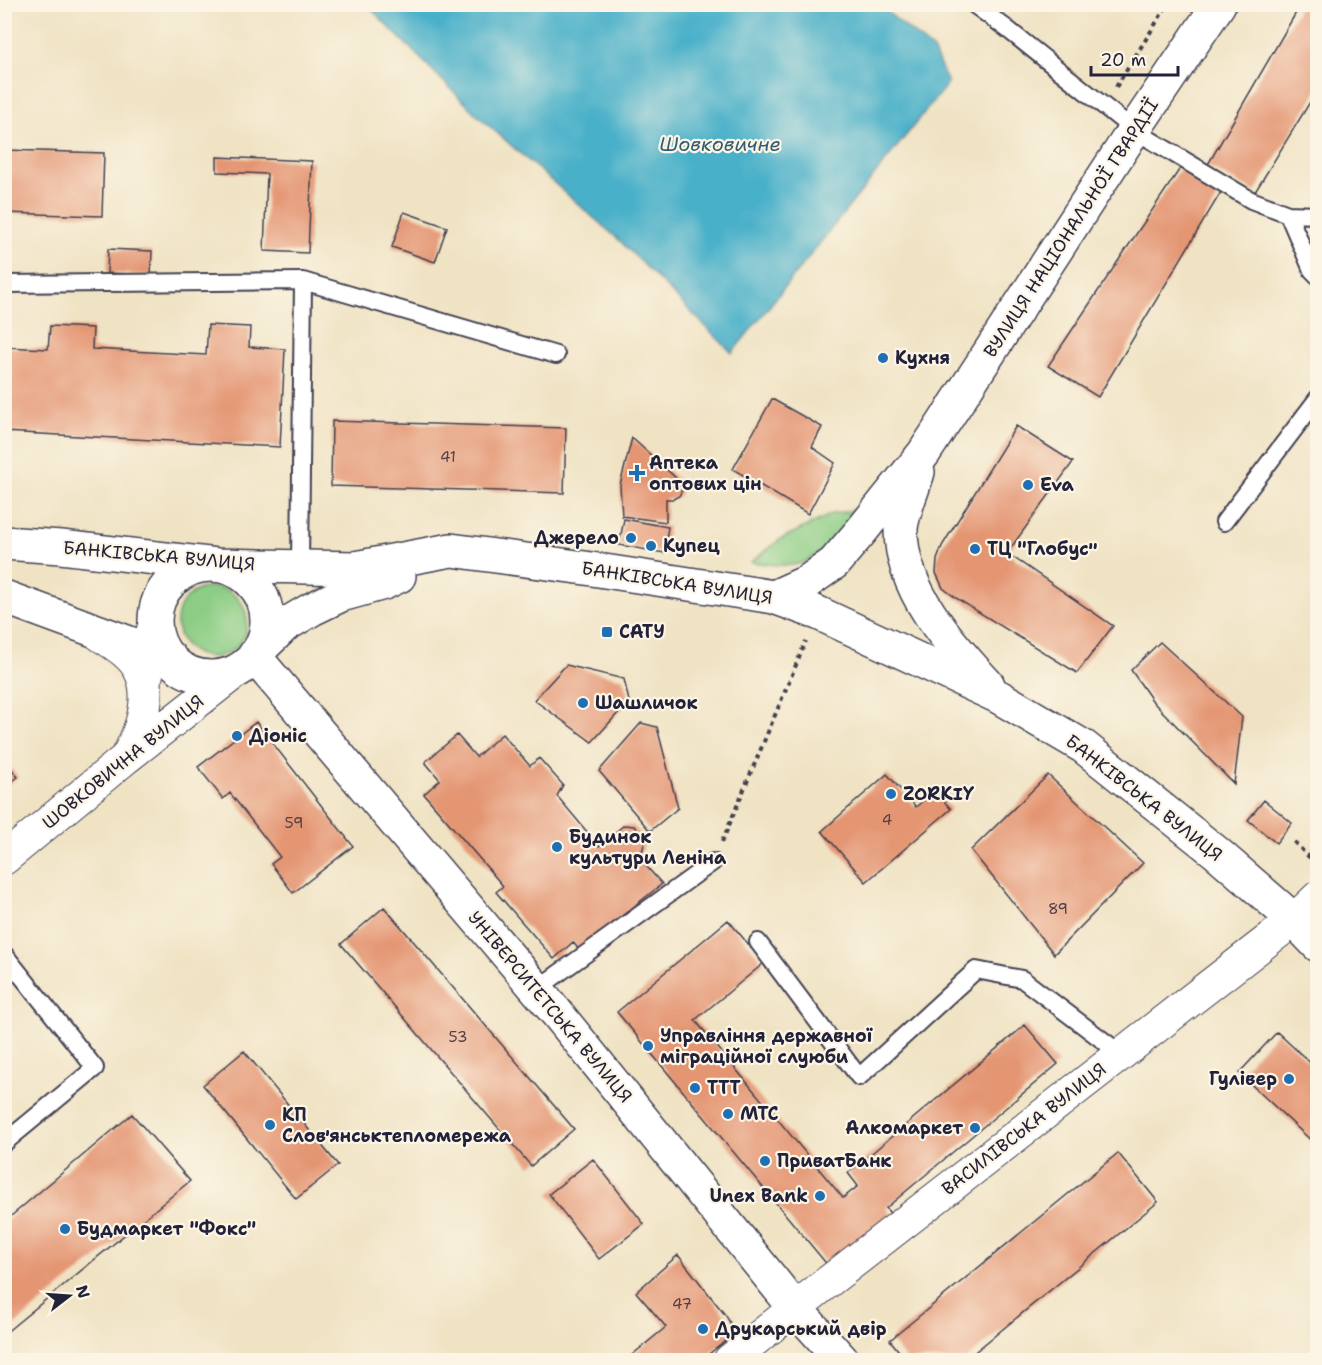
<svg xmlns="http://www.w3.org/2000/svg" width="1322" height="1365" viewBox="0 0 1322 1365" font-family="'Shantell Sans',sans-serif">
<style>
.green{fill:#8ccd85;stroke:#577860;stroke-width:1.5}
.water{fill:#4ab0c9;stroke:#366982;stroke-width:1.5}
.building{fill:#e49673}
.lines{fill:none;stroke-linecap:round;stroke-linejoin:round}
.lane-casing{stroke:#413f50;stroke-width:20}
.street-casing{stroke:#413f50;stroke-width:34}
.secondary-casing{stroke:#413f50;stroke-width:36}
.path{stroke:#413f50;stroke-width:4;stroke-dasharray:4.5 4.5;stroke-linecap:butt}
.lane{stroke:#fff;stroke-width:16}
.street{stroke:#fff;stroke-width:32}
.secondary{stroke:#fff;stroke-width:33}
.poi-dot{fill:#1f6fb2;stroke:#fcf5e5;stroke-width:2}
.labels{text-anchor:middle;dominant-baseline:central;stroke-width:4.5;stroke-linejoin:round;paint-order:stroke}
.number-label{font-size:15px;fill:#523f49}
.street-label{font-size:18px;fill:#22223b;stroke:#fcf5e5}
.poi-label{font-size:18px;font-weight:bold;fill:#22223b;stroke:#fcf5e5;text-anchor:start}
.water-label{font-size:20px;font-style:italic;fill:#325b74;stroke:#fcf5e5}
</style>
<rect width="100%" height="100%" fill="#fcf5e5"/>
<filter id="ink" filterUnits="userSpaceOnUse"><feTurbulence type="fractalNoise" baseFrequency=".0167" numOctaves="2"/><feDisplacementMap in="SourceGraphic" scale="12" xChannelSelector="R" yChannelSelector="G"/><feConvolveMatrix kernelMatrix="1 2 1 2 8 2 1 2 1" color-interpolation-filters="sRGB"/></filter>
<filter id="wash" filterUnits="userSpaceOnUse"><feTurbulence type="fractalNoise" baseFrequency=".008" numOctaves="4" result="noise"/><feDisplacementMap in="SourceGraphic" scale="24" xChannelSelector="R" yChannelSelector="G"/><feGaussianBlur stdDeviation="1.35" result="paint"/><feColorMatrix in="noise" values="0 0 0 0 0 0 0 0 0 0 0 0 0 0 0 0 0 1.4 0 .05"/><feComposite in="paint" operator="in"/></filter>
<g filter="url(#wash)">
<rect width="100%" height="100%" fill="#f0e3c4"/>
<!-- green -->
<path class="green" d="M865,508C848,527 820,561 793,565C779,566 765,564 751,562L781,539L832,514Z
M177 622a35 35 0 1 1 70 0a35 35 0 1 1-70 0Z"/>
<!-- water -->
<path class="water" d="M367,5H879L933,50L948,83L732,353L619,240L480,118Z"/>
<g id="blocks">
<!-- building -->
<path class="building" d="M1301,4H1318V89L1255,192L1207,166Z
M4,150L104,153L102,216L4,213Z
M217,157L312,161L308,253L264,251L267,174L217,172Z
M1181,167L1221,192L1098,397L1048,366Z
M404,212L447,227L435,262L392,247Z
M108,249L152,251L151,275L107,273Z
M208,325L250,327L249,347L285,349L280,447L4,432V347L48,349L50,326L93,328L92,349L206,355Z
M772,399L822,427L812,447L835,463L808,514L733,469Z
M332,421L566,428L564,493L331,486Z
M1016,426L1073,462L1007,553L1113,626L1077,673L956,598L943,588L936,573L937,560L942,546Z
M632,438L677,479L682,490L679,496L673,499H666V522L622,516L620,485Z
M624,519L668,527L664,553L619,545Z
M1160,642L1242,717L1234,784L1154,703L1131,670Z
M566,665L624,679L629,701L592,742L534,700Z
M256,722L353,846L293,893L271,864L280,857L230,793L223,799L198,767Z
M641,723L657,727L678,808L650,831L599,771Z
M502,734L530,766L539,758L563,785L557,796L599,846L624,825L634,826L645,839L643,849L638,857L662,884L579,950L573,942L554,959L496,892L503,886L424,794L440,780L425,762L457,735L476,757Z
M4,760L18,777L4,788Z
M887,774L916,807L934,791L951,809L866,882L822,831Z
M1048,775L1143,863L1054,954L971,850Z
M1264,800L1292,823L1276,843L1248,820Z
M384,907L574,1129L531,1166L341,944Z
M728,920L764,963L695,1020L843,1198L858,1186L848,1173L1025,1025L1058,1064L886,1208L892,1216L830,1268L617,1012Z
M1277,1032L1318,1070V1147L1239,1073Z
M244,1051L338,1165L296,1199L203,1085Z
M132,1114L190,1181L4,1334V1222Z
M1118,1153L1158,1202L965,1360H906L890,1340Z
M593,1159L644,1224L599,1259L549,1194Z
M678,1255L726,1316L730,1323L731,1335L727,1340L701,1360H626L666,1327L636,1292Z"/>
</g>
</g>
<g filter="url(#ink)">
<use href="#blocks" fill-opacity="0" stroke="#413f50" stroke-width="1.5"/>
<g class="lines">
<defs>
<path id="lane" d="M973,4L1006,28L1134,130L1251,200L1288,214L1318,215
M1288,214L1312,270L1318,276
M303,281L556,355
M4,284L303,281L300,567
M1224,522L1318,398
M758,942L859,1077L976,970L1022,979L1121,1054
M4,954L95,1068L4,1143
M537,989L713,862"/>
<path id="street" d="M100,635C114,644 131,654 139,669C154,696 141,730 128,755
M147,674L148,649L155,622
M4,859L126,758L242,667
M730,1360L824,1285L1294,920L1318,897"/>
<path id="secondary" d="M918,472C914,486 901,517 901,530C901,590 949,643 988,685
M4,543L61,547L217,565L355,568L451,550L585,568L774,597L818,613L999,697L1084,747L1217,853L1294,920L1318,945
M155 621a56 56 0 1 1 112 0a56 56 0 1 1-112 0Z
M4,597L170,658
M774,597L807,582L834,563L863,529L924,453L1134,130L1219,4
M256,653L285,625L312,609L341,595L384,583L399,576
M254,656L556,1012L795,1308L842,1360"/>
</defs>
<!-- lane casing -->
<use href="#lane" class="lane-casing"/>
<!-- street casing -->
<use href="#street" class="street-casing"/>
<!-- secondary casing -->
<use href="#secondary" class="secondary-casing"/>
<!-- path -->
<path class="path" d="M1116,87L1168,4
M722,842L806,641
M1294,842L1318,866"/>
<!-- lane -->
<use href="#lane" class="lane"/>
<!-- street -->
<use href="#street" class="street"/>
<!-- secondary -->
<use href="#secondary" class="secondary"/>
</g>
</g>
<!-- markers -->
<g class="poi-dot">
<circle cx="883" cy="358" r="6"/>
<path d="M634 464h6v6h6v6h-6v6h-6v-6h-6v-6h6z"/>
<circle cx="1028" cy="485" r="6"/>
<circle cx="631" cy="538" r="6"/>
<circle cx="651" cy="546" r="6"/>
<circle cx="975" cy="549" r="6"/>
<rect x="601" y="626" width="12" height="12" rx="3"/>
<circle cx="583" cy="703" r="6"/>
<circle cx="237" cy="736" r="6"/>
<circle cx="891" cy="794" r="6"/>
<circle cx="557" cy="847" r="6"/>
<circle cx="648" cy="1046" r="6"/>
<circle cx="1289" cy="1079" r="6"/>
<circle cx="695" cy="1088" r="6"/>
<circle cx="728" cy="1114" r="6"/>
<circle cx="270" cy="1125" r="6"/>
<circle cx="975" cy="1128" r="6"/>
<circle cx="765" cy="1161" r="6"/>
<circle cx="820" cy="1196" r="6"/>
<circle cx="65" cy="1229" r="6"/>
<circle cx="703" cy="1329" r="6"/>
</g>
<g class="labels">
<!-- number labels -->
<g class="number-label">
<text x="448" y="457">41</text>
<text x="887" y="820">4</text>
<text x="294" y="823">59</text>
<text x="1058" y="909">89</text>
<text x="458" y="1037">53</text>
<text x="682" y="1304">47</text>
</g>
<!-- street labels -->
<g class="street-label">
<text transform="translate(1071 228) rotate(-57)">ВУЛИЦЯ НАЦІОНАЛЬНОЇ ГВАРДІЇ</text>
<text transform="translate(159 556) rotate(5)">БАНКІВСЬКА ВУЛИЦЯ</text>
<text transform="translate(677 583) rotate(9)">БАНКІВСЬКА ВУЛИЦЯ</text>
<text transform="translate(123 762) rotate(-39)">ШОВКОВИЧНА ВУЛИЦЯ</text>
<text transform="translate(1144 798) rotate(38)">БАНКІВСЬКА ВУЛИЦЯ</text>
<text transform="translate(550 1007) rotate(50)">УНІВЕРСИТЕТСЬКА ВУЛИЦЯ</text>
<text transform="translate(1024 1129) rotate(-38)">ВАСИЛІВСЬКА ВУЛИЦЯ</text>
</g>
<!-- poi labels -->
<g class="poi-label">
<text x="895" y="358">Кухня</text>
<text x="649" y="463">Аптека<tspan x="649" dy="21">оптових цін</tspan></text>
<text x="1040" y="485">Eva</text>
<text x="619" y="538" text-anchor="end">Джерело</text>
<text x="663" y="546">Купец</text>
<text x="987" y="549">ТЦ "Глобус"</text>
<text x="619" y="632">САТУ</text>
<text x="595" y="703">Шашличок</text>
<text x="249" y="736">Діоніс</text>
<text x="903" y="794">ZORKIY</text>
<text x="569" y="837">Будинок<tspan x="569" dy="21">культури Леніна</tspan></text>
<text x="660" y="1036">Управління державної<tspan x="660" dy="21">міграційної слуюби</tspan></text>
<text x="1277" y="1079" text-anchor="end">Гулівер</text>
<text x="707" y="1088">ТТТ</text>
<text x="740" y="1114">МТС</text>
<text x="282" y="1115">КП<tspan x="282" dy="21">Слов'янськтепломережа</tspan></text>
<text x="963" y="1128" text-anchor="end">Алкомаркет</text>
<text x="777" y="1161">ПриватБанк</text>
<text x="808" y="1196" text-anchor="end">Unex Bank</text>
<text x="77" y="1229">Будмаркет "Фокс"</text>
<text x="715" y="1329">Друкарський двір</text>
</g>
<!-- water labels -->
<g class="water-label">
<text x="720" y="144">Шовковичне</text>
</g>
</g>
<!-- margin -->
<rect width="1322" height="1365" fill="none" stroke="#fcf5e5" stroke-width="24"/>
<!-- north arrow -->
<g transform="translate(69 1296) rotate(73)" stroke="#fcf5e5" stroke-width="4.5" paint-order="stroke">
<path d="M0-4.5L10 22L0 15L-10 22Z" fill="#22223b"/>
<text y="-9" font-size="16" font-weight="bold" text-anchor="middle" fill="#22223b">N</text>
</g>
<!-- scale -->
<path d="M1091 66v9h87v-9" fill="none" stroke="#22223b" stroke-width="3"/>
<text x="1100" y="66" font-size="18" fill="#22223b" stroke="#fcf5e5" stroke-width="4.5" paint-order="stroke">20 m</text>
</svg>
